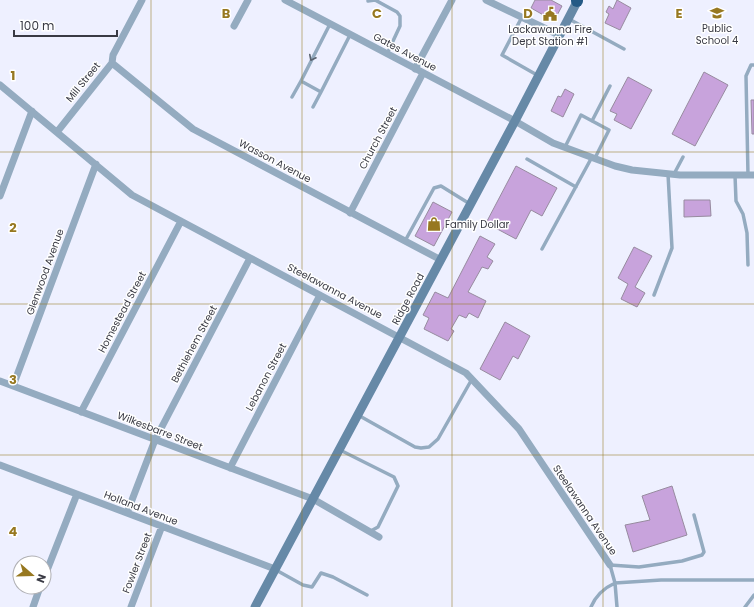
<svg xmlns="http://www.w3.org/2000/svg" width="754" height="607" viewBox="0 0 754 607" font-family="Poppins,sans-serif">
<style>
.building{fill:#c8a3dc;stroke:#978b9f}
.lines{fill:none;stroke-linecap:round;stroke-linejoin:round}
.service{stroke:#94abc0;stroke-width:3.5}
.minor{stroke:#94abc0;stroke-width:7}
.secondary{stroke:#6689a7;stroke-width:9}
.motorway{stroke:#255a85;stroke-width:12}
.oneway{stroke:#59626f}
.grid{fill:none;stroke:#977820;stroke-width:1;stroke-opacity:0.55}
.labels{text-anchor:middle;dominant-baseline:central;stroke-width:3;stroke-linejoin:round;paint-order:stroke}
.poi-label{font-size:10px;fill:#393a44;stroke:#fff}
.street-label{font-size:10px;fill:#393a44;stroke:#fff}
.grid-label{font-size:13px;text-anchor:middle;font-weight:bold;fill:#977820;stroke:#fff;stroke-width:3;stroke-linejoin:round;paint-order:stroke}
</style>
<rect width="100%" height="100%" fill="#eef0ff"/>
<!-- building -->
<path class="building" d="M535,0H551L562,6L554,21L531,8Z
M617,0L631,8L620,30L605,23L609,14L606,12L609,6L613,9Z
M704,72L728,85L695,146L672,134Z
M628,77L652,90L631,129L614,120L617,114L610,111Z
M565,89L574,94L563,117L551,111L558,96L561,97Z
M751,100H754V134H752Z
M516,166L557,188L542,216L531,210L516,239L486,223Z
M684,200H710L711,216L684,217Z
M433,202L452,212L434,246L415,236Z
M480,236L495,244L487,257L493,261L488,269L482,267L468,292L486,301L478,318L469,313L466,318L459,315L451,329L454,331L448,341L424,329L429,318L423,315L435,292L448,298Z
M634,247L652,256L635,287L645,293L637,307L621,299L628,284L618,278Z
M505,322L530,336L518,359L513,356L500,380L480,369Z
M672,486L687,535L633,552L625,525L650,520L642,496Z"/>
<g class="lines">
<!-- service -->
<path class="service" d="M368,1L375,0L397,12L400,16V26L387,54
M522,17L502,55L537,75
M569,19L624,49
M330,24L301,81L321,92L350,35
M292,97L301,81
M313,107L321,92
M592,121L610,86
M565,147L581,115L609,130L595,158
M527,159L576,187
M674,174L683,157
M735,175L736,201L743,214L747,233L748,265
M748,175L746,76L751,65H754
M405,241L434,188L441,186L470,204
M542,249L592,157
M654,295L672,248L668,174
M358,415L415,447L421,448L429,447L438,439L472,379
M340,450L394,477L398,486L378,527L369,532
M276,570L303,585L312,587L321,573L333,577L367,595
M591,607C596,595 604,588 615,583L610,565L639,567L682,561L702,555L704,552L694,515
M617,607L615,583L661,580H754
M745,607L754,595"/>
<!-- minor -->
<path class="minor" d="M285,0L515,121L553,143L615,166L632,170L680,175H754
M486,0L559,35
M234,26L248,0
M112,63L193,129L441,260
M415,69L452,0
M0,85L132,195L466,373L519,429L610,565
M57,132L112,63L113,55L142,0
M0,196L32,111
M350,213L423,73
M0,381L313,499L379,537
M13,386L96,164
M81,412L181,221
M0,465L275,569
M230,468L320,295
M127,513L155,440L250,258
M44,578L77,494
M33,607L40,587
M131,607L162,526"/>
<!-- secondary -->
<path class="secondary" d="M255,607L515,121L578,0"/>
<!-- motorway -->
<path class="motorway" d="M577,1V0"/>
</g>
<!-- one-way arrows -->
<defs><path id="oneway-chevron" d="M-2-3.5L2.5 0L-2 3.5" fill="none" stroke-width="1.6" stroke-linecap="round" stroke-linejoin="round"/></defs>
<use class="oneway" href="#oneway-chevron" transform="translate(312 58) rotate(117)"/>
<!-- grid -->
<path class="grid" d="M151,0V607M302,0V607M452,0V607M603,0V607M0,152H754M0,304H754M0,455H754"/>
<!-- icons -->
<defs>
<symbol id="school-bare" viewBox="-9 -9 18 18"><path d="M0-5L7-2L0 1L-7-2ZM-4 1L0 2.5L4 1V4Q0 6-4 4Z" fill="#977820" stroke="#fff" stroke-width="2.5" paint-order="stroke"/></symbol>
<symbol id="civic-bare" viewBox="-9 -9 18 18"><path d="M-.6-6.5H3V-4.5H.6V-3L4-1V1h2V6H-6V1h2V-1L-.6-3ZM-1.2 2.5V6h2.4V2.5Z" fill="#977820" stroke="#fff" stroke-width="2.5" paint-order="stroke"/></symbol>
<symbol id="shop-bare" viewBox="-9 -9 18 18"><path d="M-5-2.5h2.3a2.7 3.5 0 0 1 5.4 0H5L5.5 6h-11ZM-1.5-2.5h3a1.5 2.3 0 0 0-3 0Z" fill="#977820" stroke="#fff" stroke-width="2.5" paint-order="stroke"/></symbol>
</defs>
<g fill-rule="evenodd">
<use href="#school-bare" x="707" y="3" width="20" height="20"/>
<use href="#civic-bare" x="540" y="4" width="20" height="20"/>
<use href="#shop-bare" x="424" y="214" width="20" height="20"/>
</g>
<g class="labels">
<!-- poi labels -->
<g class="poi-label">
<text x="717" y="28">Public<tspan x="717" dy="12">School 4</tspan></text>
<text x="550" y="29">Lackawanna Fire<tspan x="550" dy="12">Dept Station #1</tspan></text>
<text x="445" y="224" text-anchor="start">Family Dollar</text>
</g>
<!-- street labels -->
<g class="street-label">
<text transform="translate(405 52) rotate(28)">Gates Avenue</text>
<text transform="translate(83 82) rotate(-51)">Mill Street</text>
<text transform="translate(378 138) rotate(-62)">Church Street</text>
<text transform="translate(275 161) rotate(28)">Wasson Avenue</text>
<text transform="translate(45 272) rotate(-70)">Glenwood Avenue</text>
<text transform="translate(335 291) rotate(28)">Steelawanna Avenue</text>
<text transform="translate(408 299) rotate(-62)">Ridge Road</text>
<text transform="translate(122 312) rotate(-62)">Homestead Street</text>
<text transform="translate(194 344) rotate(-62)">Bethlehem Street</text>
<text transform="translate(266 377) rotate(-62)">Lebanon Street</text>
<text transform="translate(160 431) rotate(21)">Wilkesbarre Street</text>
<text transform="translate(141 508) rotate(21)">Holland Avenue</text>
<text transform="translate(585 510) rotate(56)">Steelawanna Avenue</text>
<text transform="translate(137 563) rotate(-69)">Fowler Street</text>
</g>
</g>
<g class="grid-label">
<text x="226" y="18">B</text>
<text x="377" y="18">C</text>
<text x="528" y="18">D</text>
<text x="679" y="18">E</text>
<text x="13" y="80">1</text>
<text x="13" y="232">2</text>
<text x="13" y="384">3</text>
<text x="13" y="536">4</text>
</g>
<!-- north arrow -->
<g transform="translate(32 575) rotate(110)"><circle r="19" fill="#ffffff" stroke="#b0b0b4"/>
<path d="M0-3L7 15L0 10L-7 15Z" fill="#977820"/>
<text y="-6" font-size="11" font-weight="bold" text-anchor="middle" fill="#393a44">N</text>
</g>
<!-- scale -->
<path d="M14 30v6h103v-6" fill="none" stroke="#393a44" stroke-width="2"/>
<text x="20" y="30" font-size="12" fill="#393a44" stroke="#ffffff" stroke-width="3" paint-order="stroke">100 m</text>
</svg>
